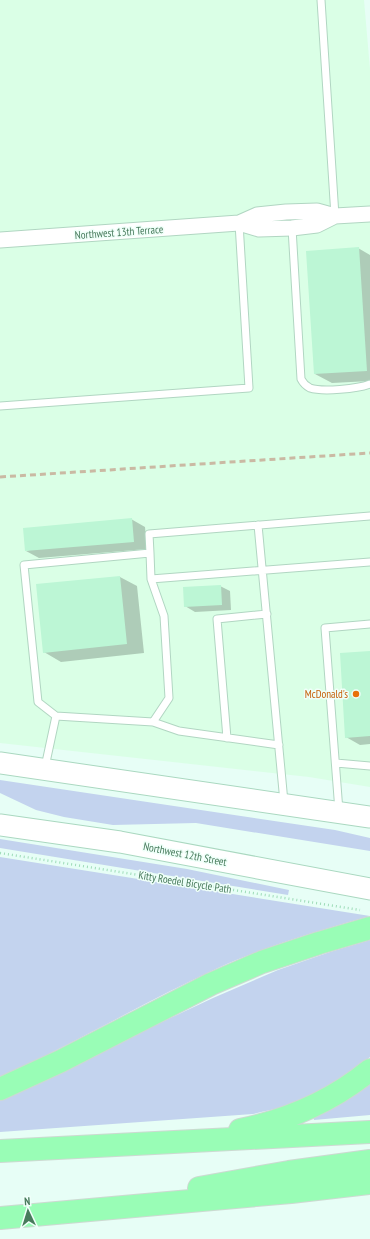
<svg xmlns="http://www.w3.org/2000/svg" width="370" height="1239" viewBox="0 0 370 1239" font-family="'PT Sans Narrow',sans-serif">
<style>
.commercial{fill:#daffe6}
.green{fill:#c3d3ee}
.shadow{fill:#0003}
.building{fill:#bcf6d5}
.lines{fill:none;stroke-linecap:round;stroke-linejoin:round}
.lane-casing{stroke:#b1d6c2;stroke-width:9}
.street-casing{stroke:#b1d6c2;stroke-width:17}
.secondary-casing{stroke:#aad8c0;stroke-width:23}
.highway-casing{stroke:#ccdad1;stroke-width:24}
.path{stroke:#9edcb8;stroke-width:2.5;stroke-dasharray:1 3;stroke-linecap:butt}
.lane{stroke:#fff;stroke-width:7}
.street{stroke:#fff;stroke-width:15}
.secondary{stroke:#fff;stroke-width:21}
.highway{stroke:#99fdb6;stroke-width:22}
.rail{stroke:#cab9a3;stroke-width:3;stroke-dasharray:6 4;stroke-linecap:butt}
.food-dot{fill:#e8710a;stroke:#effff9;stroke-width:1.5}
.labels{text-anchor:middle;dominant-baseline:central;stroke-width:3;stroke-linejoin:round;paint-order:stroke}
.street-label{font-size:11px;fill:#487b5c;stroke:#effff9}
.food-label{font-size:11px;fill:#c56008;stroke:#effff9;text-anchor:end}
</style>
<rect width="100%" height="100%" fill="#e7fef6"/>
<!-- commercial -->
<path class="commercial" d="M0,0H364L370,69V787L309,777L0,743Z"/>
<!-- green -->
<path class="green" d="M0,780L335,830L370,838V851L196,823L113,825L64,817L36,810L0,793Z
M0,839L187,869L289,890L288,895L0,848Z
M0,857L370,916C318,931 266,946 218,968C144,1002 74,1044 0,1077Z
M370,940V1057C347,1079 317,1097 287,1106C276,1109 264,1111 253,1114L0,1132V1098L213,998L278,970L330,952Z
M370,1080V1115L314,1120L313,1116Z"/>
<!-- shadow -->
<path class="shadow" d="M358,248L370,255V381L332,383L315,374Z
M131,519L145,527L147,549L39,558L26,551Z
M120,577L137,586L144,653L61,662L44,652Z
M220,586L230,591L231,610L195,612L185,606Z
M370,652V744L360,745L346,737Z"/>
<!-- building -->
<path class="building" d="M359,247L367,371L314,374L306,251Z
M132,518L134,542L25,551L23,528Z
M120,576L127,644L43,653L36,584Z
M221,585L222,605L184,607L183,587Z
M370,651V736L345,738L340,653Z"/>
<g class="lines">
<defs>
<path id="lane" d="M321,0L335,216
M292,228L301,379C303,383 306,386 310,388C322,392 358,389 370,384
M0,406L249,388L239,223
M258,525L284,802
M150,553L149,534L370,516
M151,579L370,562
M56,716L153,722L179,731L279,745
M227,738L217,619L267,614
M336,763L370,766
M45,767L56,716L38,702L24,565L150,553L151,579L164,616L169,698L153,722
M339,811L325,628L370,624"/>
<path id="street" d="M239,223L259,229L292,228L317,225L335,216
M0,240L239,223L257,215L286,212L317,211L335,216L370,214"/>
<path id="secondary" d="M0,763L370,817
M0,825L120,842L370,889"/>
<path id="highway" d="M0,1089L61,1061L211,984L262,962L319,943L370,928
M240,1130C289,1120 331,1102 370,1070
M0,1151L370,1132
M199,1188L289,1172L370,1161
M0,1218L291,1192L370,1183"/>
</defs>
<!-- lane casing -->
<use href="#lane" class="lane-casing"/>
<!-- street casing -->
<use href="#street" class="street-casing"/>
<!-- secondary casing -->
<use href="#secondary" class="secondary-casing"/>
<!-- highway casing -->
<use href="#highway" class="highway-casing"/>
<!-- path -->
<path class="path" d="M0,853L360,910"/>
<!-- lane -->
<use href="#lane" class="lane"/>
<!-- street -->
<use href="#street" class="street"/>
<!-- secondary -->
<use href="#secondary" class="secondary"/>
<!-- highway -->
<use href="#highway" class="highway"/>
<!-- rail -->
<path class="rail" d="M0,477L370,453"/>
</g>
<!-- markers -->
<circle class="food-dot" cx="356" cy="694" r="4"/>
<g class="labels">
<!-- street labels -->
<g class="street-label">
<text transform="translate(119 232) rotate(-4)">Northwest 13th Terrace</text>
<text transform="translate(185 854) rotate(11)">Northwest 12th Street</text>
<text transform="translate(185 882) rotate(9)">Kitty Roedel Bicycle Path</text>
</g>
<!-- food labels -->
<g class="food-label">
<text x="348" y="694">McDonald's</text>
</g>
</g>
<!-- north arrow -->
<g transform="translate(28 1211) rotate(356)" stroke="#effff9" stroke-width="3" paint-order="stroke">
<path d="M0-3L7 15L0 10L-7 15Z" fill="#487b5c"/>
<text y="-6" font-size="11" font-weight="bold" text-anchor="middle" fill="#487b5c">N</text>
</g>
</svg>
